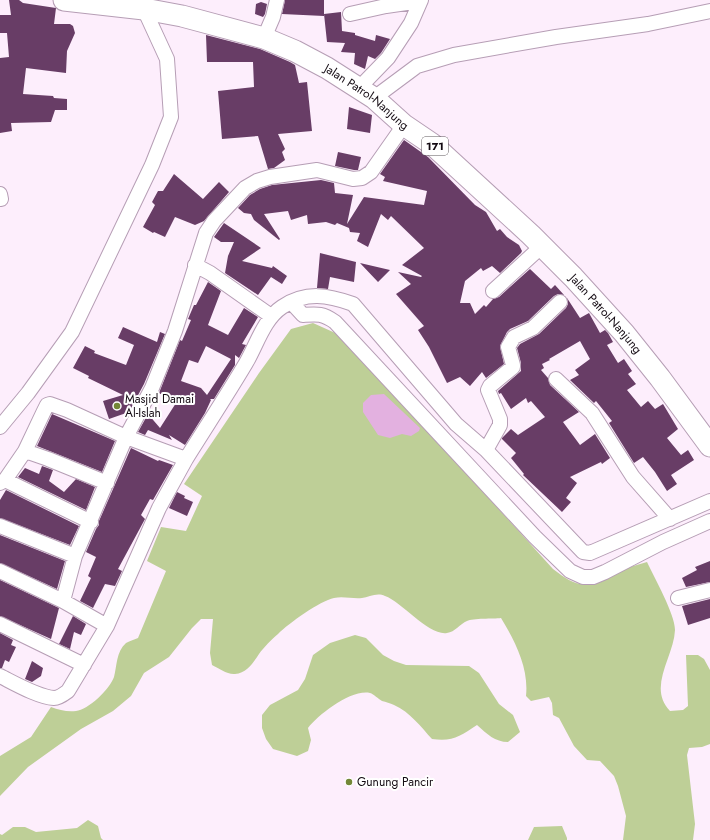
<svg xmlns="http://www.w3.org/2000/svg" width="710" height="840" viewBox="0 0 710 840" font-family="Jost,sans-serif">
<style>
.green{fill:#becf97}
.water{fill:#e3b1e0}
.building{fill:#683d66;fill-rule:evenodd}
.lines{fill:none;stroke-linecap:round;stroke-linejoin:round}
.minor-casing{stroke:#b69eb5;stroke-width:16}
.primary-casing{stroke:#b69eb5;stroke-width:23}
.minor{stroke:#fff;stroke-width:14}
.primary{stroke:#fff;stroke-width:21}
.poi-dot{fill:#738737;stroke:#fff;stroke-width:1.5}
.labels{text-anchor:middle;dominant-baseline:central;stroke-width:4;stroke-linejoin:round;paint-order:stroke}
.shield{fill:#fff;stroke:#5a5459;stroke-width:1}
.shield-label{font-size:11px;font-weight:bold;fill:#130a12}
.street-label{font-size:12px;fill:#130a12;stroke:#fff}
.poi-label{font-size:12px;fill:#130a12;stroke:#fff;text-anchor:start}
</style>
<rect width="100%" height="100%" fill="#fdeefc"/>
<!-- green -->
<path class="green" d="M313,323L342,336L553,569C567,579 574,586 592,584L630,567L647,562C654,577 675,614 675,630C674,657 647,687 670,711L683,710L688,706L686,655H698L704,659L710,670V744L702,747L689,748L687,755L695,824L693,840H623L626,816L618,786L614,776L600,761L587,760L574,746L559,718L553,715L552,703L549,697L531,701L526,696C529,668 515,641 501,618C493,619 473,618 467,621C460,624 455,632 447,633C429,636 402,602 385,596C377,592 369,597 362,598C353,599 343,596 334,598C320,601 289,623 278,634C272,639 264,647 259,654C253,663 247,673 235,674C228,675 218,668 212,665L210,653L213,619H201L192,628L169,657L144,673L131,696L113,711L81,729L28,767L0,796V756L31,737L51,707C59,710 67,712 76,711C88,710 110,689 114,677C117,666 116,652 126,643C129,641 134,640 138,638L166,571L147,561L161,527L186,531L202,496L184,484L259,373L291,329Z
M355,635L366,638L383,655L394,661L406,665L469,666L479,673L499,704L513,715L520,732L508,742C495,742 487,734 477,725C460,736 453,742 432,739C421,727 410,712 394,705C390,703 386,702 382,701C378,699 374,694 370,693C351,689 318,715 308,728L311,740L308,751L297,756L273,749L266,739L262,728V715L270,705L298,690L305,679L313,655L330,643Z
M88,820L98,826L101,838L103,840H0V834L2,835L13,827H25L36,832L77,828Z
M562,826L567,838V840H528L534,827Z"/>
<!-- water -->
<path class="water" d="M384,394L420,428L419,431L411,436L402,434L390,438L378,435L363,412V403L371,395Z"/>
<!-- building -->
<path class="building" d="M9,0H19L23,3L56,8L54,24H70L73,26L75,33L67,51L66,73L26,68L23,94L53,96L54,98L67,99V110H55L51,122L11,123L12,131L0,133V58L9,57L7,33H0V15H11Z
M285,0H324V16L282,14Z
M261,2L267,4L265,14L263,17L255,14L256,4Z
M341,12L342,31L355,33V35L375,41L376,35L390,39L381,53L375,59L368,56L365,69L354,64L355,53L341,52L345,43L327,42L324,14Z
M206,35L260,49L290,62L295,65L299,83L307,82L312,131L278,134L285,149L282,152L285,160L274,168L268,169L258,136L222,139L218,91L254,87L253,62H207Z
M349,107L372,115L370,133L347,129Z
M404,140L428,157L475,205L486,212L497,231L500,229L507,237L519,245L522,251L521,253L500,273L492,266L483,271L481,268L465,281L460,303H470L475,314L484,305L486,307L493,299L499,297L530,269L551,289L555,285L564,295L558,294L554,296L528,321L510,329L507,332L500,346L504,364L486,378L482,372L470,386L460,377L447,383L429,347L418,330L424,326L396,294L411,284L398,272L421,277L422,276L402,265L424,248L391,216L388,220L381,214L368,247L357,241L360,233L350,232L349,228L337,223L335,225L326,222L308,224L307,215L291,220L288,211L264,214L280,239L279,240L254,220L251,214L244,213L238,208L250,195L260,189L272,185L321,180L334,183L335,193L353,195L347,224L364,197L424,205L427,191L383,181L385,177L380,174Z
M338,152L361,157L358,170H354L335,166Z
M174,174L203,199L219,182L229,192L204,221L195,225L175,217L165,237L154,232L153,233L143,227L155,205L152,202L158,191H163Z
M224,223L261,248L242,261L272,268L273,266L287,276L282,284L271,277L258,295L225,273L228,256L234,242H221L214,237Z
M320,253L356,262L354,282L330,277L328,289L317,288Z
M360,263L390,270L378,282Z
M208,282L221,291L208,325L228,335L244,308L258,317L242,344L246,345L239,358L235,355V365L214,399H210L211,400L205,413L185,445L169,435L172,440L148,430L145,435L138,432L148,414L160,428L176,403L159,393L180,340L182,341L191,320L188,319L194,305H196ZM206,346L231,359L207,395L201,388L181,381L189,360L198,363Z
M567,298L580,318L589,313L600,333L605,330L608,333L613,342L607,345L618,363L624,359L632,371L628,374L636,384L627,390L641,407L648,401L655,409L663,404L678,429L667,438L681,455L688,450L694,460L671,475L677,484L667,491L655,472L643,457L634,463L609,423L612,421L596,401L594,403L570,380L579,375L575,370L590,359L580,341L549,359L550,360L542,364L544,368L541,370L548,378L550,385L579,412L563,422L580,445L595,434L610,458L602,464L601,462L570,477L577,483L566,498L571,502L562,512L523,475L524,474L511,458L516,453L502,439V438L511,429L518,435L545,417L531,401L528,403L526,398L511,409L501,393L499,394L498,391L521,371V363L517,348L520,344L539,334L566,308L568,304Z
M123,327L157,342L160,332L165,334L144,384L129,412L109,419L103,401L123,395L88,378L89,376L73,368L85,346L95,351L94,353L126,365L134,345L118,338Z
M52,414L115,441L102,472L37,446Z
M131,448L158,461L159,460L173,465L153,500L150,499L141,515L145,519L118,569L122,571L115,586L105,584L93,608L80,601L91,578L88,576L96,557L86,552L96,529L99,525V521Z
M42,466L53,470L49,481L64,492L76,479L95,487L86,510L18,477L25,468L39,474Z
M6,490L79,526L70,545L0,518V500Z
M177,492L185,496L184,498L193,502L187,516L169,508Z
M0,535L65,561L57,589L0,563Z
M710,561V582L686,587L682,578L697,570L695,567Z
M0,580L59,608L51,639L0,616Z
M710,599V618L688,625L682,606Z
M73,616L86,624L81,635L74,632L70,649L59,644Z
M0,633L13,640L11,645L16,647L9,662L5,660L2,668H0Z
M32,661L43,668L41,676L32,682L25,679Z"/>
<g class="lines">
<defs>
<path id="minor" d="M350,14L386,6L420,1
M264,38L273,17L277,0
M359,88L388,58L411,23L421,0
M374,98L417,66L454,55L556,37L648,24L710,11
M0,194L1,199
M195,265L210,273L271,316
M493,291L542,246
M291,302L303,315C317,314 322,313 335,322L535,537L570,571L583,577H593L605,572L663,542L710,521
M556,379L592,413L633,477L670,519
M0,427L28,393L72,332L152,165L171,117L167,59L144,9
M486,450L500,425V419L488,390L490,386L513,367V365L508,347L514,337L533,328L560,302
M186,459C206,427 227,395 246,363C257,344 264,319 282,307C306,291 328,295 353,304L456,424L486,450L583,552L590,553L710,501
M5,480L91,522
M0,483L5,480L25,451L48,459L107,483
M0,526L75,556
M0,571L63,601L75,556L126,437L152,388L175,331L206,233L214,221L245,188L257,181L270,177L317,170L353,179L362,178L371,172L404,125
M678,598L710,590
M63,601L107,626
M0,624L84,665
M0,676C14,683 38,697 54,698C59,698 64,694 68,691L107,626L159,508L186,459L126,437L67,410L50,404L47,405L44,411L25,451"/>
<g id="primary">
<path id="s1" d="M64,0L144,9L182,16L264,38L295,51L327,68L374,98L404,125L432,144L531,235L573,277L624,333L660,378L710,446"/>
</g>
</defs>
<!-- minor casing -->
<use href="#minor" class="minor-casing"/>
<!-- primary casing -->
<use href="#primary" class="primary-casing"/>
<!-- minor -->
<use href="#minor" class="minor"/>
<!-- primary -->
<use href="#primary" class="primary"/>
</g>
<!-- markers -->
<g class="poi-dot">
<circle cx="117" cy="406" r="4"/>
<circle cx="349" cy="782" r="4"/>
</g>
<g class="labels">
<!-- shield labels -->
<rect class="shield" x="422" y="137" width="26" height="18" rx="3"/>
<g class="shield-label">
<text x="435" y="146">171</text>
</g>
<!-- street labels -->
<g class="street-label">
<text stroke="none"><textPath href="#s1" startOffset="323">Jalan Patrol-Nanjung</textPath></text>
<text stroke="none"><textPath href="#s1" startOffset="647">Jalan Patrol-Nanjung</textPath></text>
</g>
<!-- poi labels -->
<g class="poi-label">
<text x="125" y="399">Masjid Damai<tspan x="125" dy="14">Al-Islah</tspan></text>
<text x="357" y="782">Gunung Pancir</text>
</g>
</g>
</svg>
